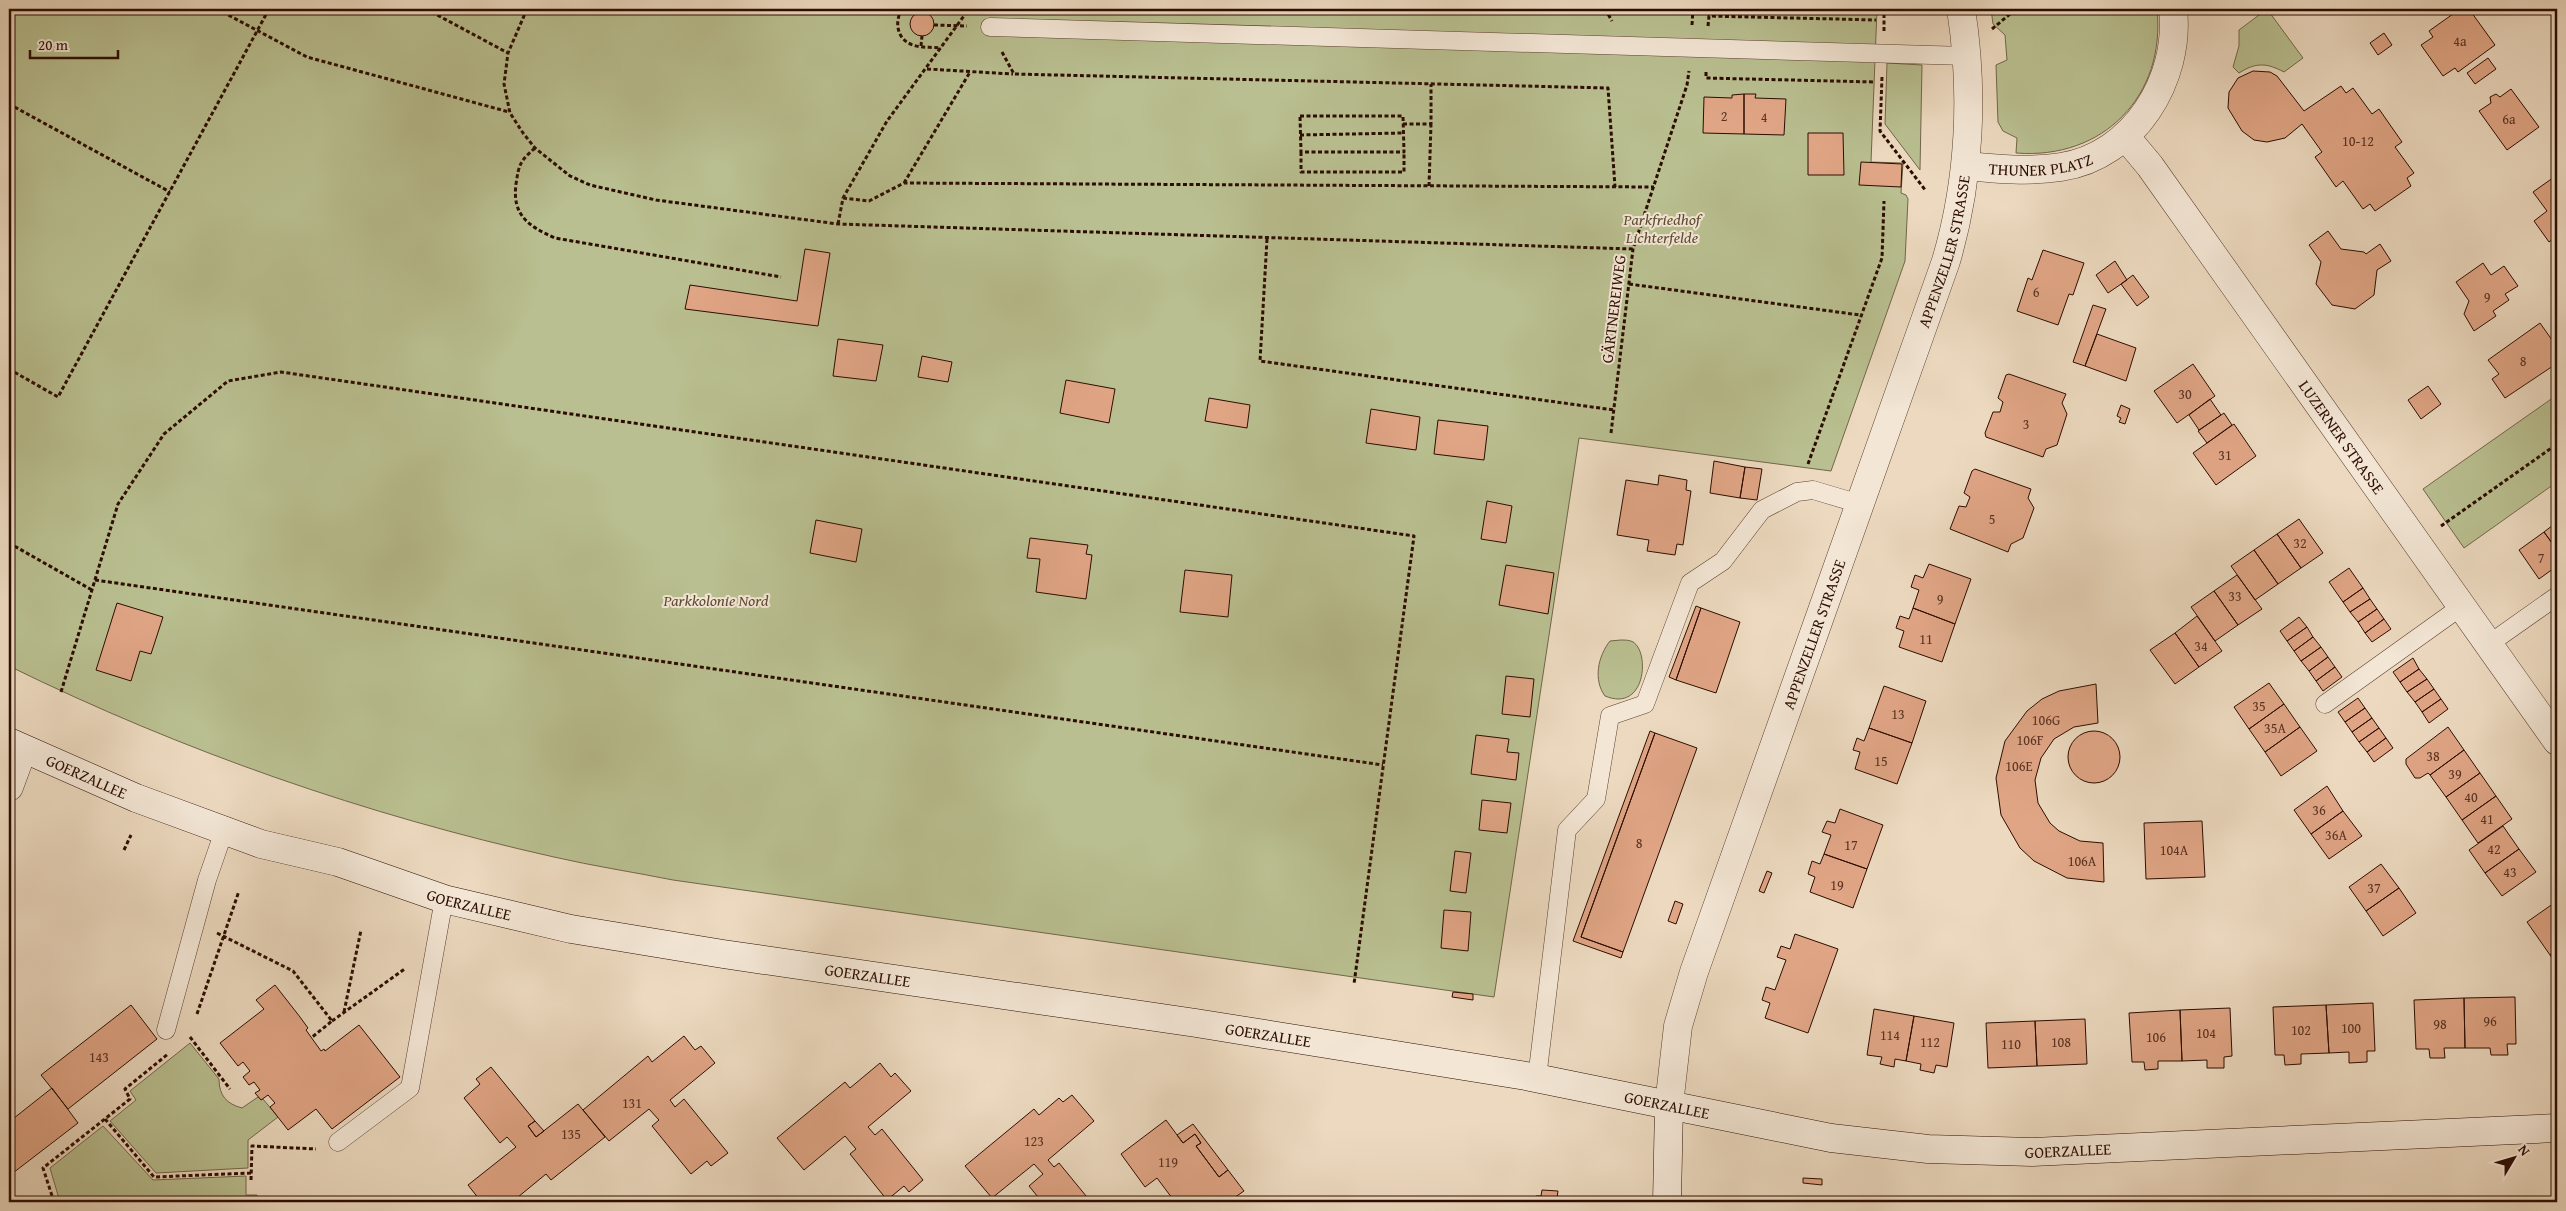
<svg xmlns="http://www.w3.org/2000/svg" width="2566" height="1211" viewBox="0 0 2566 1211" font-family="'Gentium Book Plus',serif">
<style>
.green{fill:#b9bf90;stroke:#726648}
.building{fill:#e0a585;stroke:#2c0c00}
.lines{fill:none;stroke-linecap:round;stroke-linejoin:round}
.service-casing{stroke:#5c3f30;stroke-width:19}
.minor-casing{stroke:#5c3f30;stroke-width:29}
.tertiary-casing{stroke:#5c3f30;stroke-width:29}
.secondary-casing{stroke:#2c0c00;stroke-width:29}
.path{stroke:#2c0c00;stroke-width:3;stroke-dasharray:4 2.5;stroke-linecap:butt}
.service{stroke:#f3e6d5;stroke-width:18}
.minor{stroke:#f3e6d5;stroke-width:28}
.tertiary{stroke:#f3e6d5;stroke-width:28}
.secondary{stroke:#f3e6d5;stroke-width:28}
.labels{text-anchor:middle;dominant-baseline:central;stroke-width:4;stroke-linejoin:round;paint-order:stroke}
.number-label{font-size:14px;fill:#593221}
.street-label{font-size:16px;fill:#2c0c00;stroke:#f3e6d5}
.park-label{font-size:16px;font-style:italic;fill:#5d4b32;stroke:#f3e6d5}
</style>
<rect width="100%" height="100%" fill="#ecd9bf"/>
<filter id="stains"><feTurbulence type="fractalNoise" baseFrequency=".004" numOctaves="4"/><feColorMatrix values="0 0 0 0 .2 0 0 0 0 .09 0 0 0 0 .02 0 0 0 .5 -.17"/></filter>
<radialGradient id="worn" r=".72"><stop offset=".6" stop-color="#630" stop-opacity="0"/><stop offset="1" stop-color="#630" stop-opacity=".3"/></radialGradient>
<!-- green -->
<path class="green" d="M9,9H1877L1871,162L1903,163L1901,193L1906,195L1908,199L1905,261L1831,471L1579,438L1494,997L673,880C633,872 593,866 554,857C366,815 182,751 9,666Z
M1991,9H2157C2166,95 2104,160 2016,153L2017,138L2003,131L1998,122L1996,65L2007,60L2005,35L1993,24Z
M2267,9L2303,58L2284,72C2267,63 2256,62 2239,73L2233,67L2239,46V30Z
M1887,63L1922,65L1920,170L1885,124Z
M2557,395V482L2464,548L2423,489Z
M1621,640C1625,640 1630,640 1633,642C1650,652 1646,713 1605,696C1593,680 1598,656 1610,641Z
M190,1043L219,1079C219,1096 227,1104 242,1108L258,1097L261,1100L263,1099L278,1117L248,1140V1168L156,1173L110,1121L136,1100L130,1091Z
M103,1126L153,1180L246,1176V1195H257V1202H60L50,1168Z"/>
<!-- building -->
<path class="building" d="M2460,9H2469L2495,45L2458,72L2455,68L2443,76L2421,45L2433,37L2429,31Z
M910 24a12 12 0 1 1 24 0a12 12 0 1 1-24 0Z
M2384,33L2392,45L2378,55L2370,43Z
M2488,58L2496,69L2475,84L2467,73Z
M2253,71L2270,72L2277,76L2304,111L2341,86L2346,93L2353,88L2372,114L2379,109L2402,142L2395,147L2414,173L2407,178L2411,186L2375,211L2370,204L2363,209L2343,181L2336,187L2315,157L2322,152L2302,124L2285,138L2267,142L2254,140L2242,131L2228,108L2229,92L2238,78Z
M2511,89L2539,127L2507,150L2479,111L2491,103L2490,97L2496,94L2500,97Z
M1744,94V134L1703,133L1704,97L1732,98V95Z
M1744,94H1756L1755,98L1786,99L1784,135L1744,134Z
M1808,133H1843L1844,175H1808Z
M1861,162L1902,164L1901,187L1859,185Z
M2557,175V236L2549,242L2534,221L2547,211L2533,192Z
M2328,231L2341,249L2364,252L2366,254L2380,244L2391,261L2377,270L2374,295L2355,309L2332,305L2316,284L2321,262L2309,245Z
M805,249L830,253L818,326L685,309L690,285L797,301Z
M2043,250L2084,263L2073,295L2069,294L2058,325L2017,311L2028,278L2032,280Z
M2115,261L2127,280L2108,293L2096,275Z
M2483,263L2491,275L2504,266L2518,286L2505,294L2509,300L2493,311L2496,316L2474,331L2464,314L2469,301L2456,282Z
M2133,275L2149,297L2137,306L2121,284Z
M2093,305L2106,309L2085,366L2073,362Z
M2540,323L2557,347L2556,364L2505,398L2492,379L2499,374L2488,360Z
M2097,334L2136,348L2126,381L2085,366Z
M838,339L883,345L876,381L833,376Z
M922,356L952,362L948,382L918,377Z
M2193,364L2215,396L2177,423L2154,391Z
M2009,374L2066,394L2062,403L2067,414L2057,445L2046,449L2043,457L1986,437L1985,433L1993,412H2000L2003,402L1998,398L2006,375Z
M1066,380L1115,389L1109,423L1060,413Z
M2428,386L2441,404L2421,419L2408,400Z
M1209,398L1250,405L1247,428L1205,421Z
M2210,399L2221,415L2199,430L2189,415Z
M2121,405L2130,409L2125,424L2119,422L2121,418L2117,416Z
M1371,409L1420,417L1416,450L1366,443Z
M2224,413L2232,425L2207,443L2198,431Z
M1438,420L1488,426L1484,460L1434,454Z
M2234,424L2256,456L2216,485L2193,453Z
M1714,461L1745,467L1740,498L1710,493Z
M1745,467L1762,469L1757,500L1740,498Z
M1975,469L2031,489L2028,498L2034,508L2023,538L2011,544L2008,552L1950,529L1959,506L1966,507L1970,497L1964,493L1972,471Z
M1659,475L1687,480L1686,490L1691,491L1683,545L1677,544L1675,555L1647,551L1649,540L1617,535L1626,480L1658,485Z
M1487,501L1512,506L1506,543L1481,539Z
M2299,519L2323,553L2301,568L2277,534Z
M816,520L862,529L856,562L810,553Z
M2557,522V550L2544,532Z
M2544,532L2557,550V566L2539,579L2519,550Z
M2277,534L2301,568L2278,584L2254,550Z
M1030,538L1088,545L1086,554L1092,555L1086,599L1036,592L1040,559L1027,558Z
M2254,550L2278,584L2255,600L2231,566Z
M1929,564L1971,579L1955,624L1913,608L1919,590L1911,587L1915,575L1923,578Z
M1506,565L1554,573L1548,614L1499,605Z
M2349,568L2363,588L2343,602L2329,582Z
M1185,570L1232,575L1228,617L1180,612Z
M2237,575L2262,609L2238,625L2214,591Z
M2363,588L2370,599L2350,612L2343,602Z
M2214,591L2238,625L2215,641L2191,607Z
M2370,599L2377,609L2358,622L2350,612Z
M117,603L163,617L151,654L140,651L131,681L96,670Z
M1696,606L1701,608L1676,680L1669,677Z
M1701,608L1740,622L1716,693L1676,680Z
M1913,608L1955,624L1942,662L1899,647L1904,631L1896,628L1900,616L1909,619Z
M2377,609L2384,619L2365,633L2358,622Z
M2197,616L2222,651L2199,667L2175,633Z
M2299,617L2307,627L2287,641L2280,631Z
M2384,619L2391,629L2372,642L2365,633Z
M2307,627L2313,637L2294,651L2287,641Z
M2175,633L2199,667L2175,684L2150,650Z
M2313,637L2321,647L2301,661L2294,651Z
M2321,647L2328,657L2309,671L2301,661Z
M2328,657L2335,667L2316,681L2309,671Z
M2413,658L2419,669L2400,682L2393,672Z
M2335,667L2342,677L2323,691L2316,681Z
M2419,669L2427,679L2407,692L2400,682Z
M1506,676L1534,679L1530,717L1502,714Z
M2427,679L2434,689L2415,702L2407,692Z
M2269,683L2284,704L2249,729L2234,707Z
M2096,684L2098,723L2074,727L2054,739L2041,758L2035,780L2038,803L2050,823L2059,831L2080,841L2103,843L2104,882L2067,878L2034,861L2020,848L2001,815L1996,778L2005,741L2027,711L2042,699L2059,691Z
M1884,686L1926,701L1912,743L1869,728Z
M2434,689L2441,699L2422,712L2415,702Z
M2358,698L2365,708L2345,722L2338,712Z
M2441,699L2448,709L2429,723L2422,712Z
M2284,704L2300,727L2265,752L2249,729Z
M2365,708L2372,718L2352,732L2345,722Z
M2372,718L2379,728L2359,742L2352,732Z
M2300,727L2317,751L2281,776L2265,752Z
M2448,727L2464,750L2430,775L2428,773L2420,778H2415L2406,764V759Z
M1869,728L1912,743L1897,784L1855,769L1860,752L1853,750L1857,738L1864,741Z
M2379,728L2386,738L2367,752L2359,742Z
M2068 757a26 26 0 1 1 52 0a26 26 0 1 1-52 0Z
M1650,731L1655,733L1581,937L1623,952L1621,958L1573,941Z
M1655,733L1697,748L1623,952L1581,937Z
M1476,735L1509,739L1507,752L1519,753L1516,780L1471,774Z
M2386,738L2393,748L2374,762L2367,752Z
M2464,750L2480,773L2446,797L2430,775Z
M2480,773L2496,796L2462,820L2446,797Z
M2327,786L2343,811L2311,834L2294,810Z
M2496,796L2512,819L2478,843L2462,820Z
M1482,800L1511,803L1507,833L1479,830Z
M1840,809L1883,825L1867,869L1824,854L1831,835L1822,832L1827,821L1835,823Z
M2343,811L2362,836L2329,859L2311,834Z
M2202,821L2205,877L2146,879L2144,823Z
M2503,826L2519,849L2485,873L2469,850Z
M2519,849L2536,872L2502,896L2485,873Z
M1455,851L1471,853L1466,893L1450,891Z
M1824,854L1867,869L1853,908L1810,892L1815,877L1808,874L1812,861L1820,864Z
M2381,864L2399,888L2366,911L2349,887Z
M1767,871L1772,873L1764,893L1759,891Z
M2399,888L2416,913L2383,936L2366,911Z
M1675,901L1683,904L1676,924L1668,921Z
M2557,901V950L2550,955L2527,922Z
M1444,910L1471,912L1468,951L1441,948Z
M1795,934L1838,949L1808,1033L1765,1018L1770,1003L1762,1000L1766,987L1775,990L1786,960L1777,957L1781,946L1790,949Z
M2557,950V966L2550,955Z
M275,985L300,1017L308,1028L306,1030L321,1051L324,1049L325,1051L359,1025L400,1077L332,1129L316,1109L288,1130L270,1107L275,1103L268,1095L261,1100L255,1093L260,1090L254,1082L249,1085L243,1077L250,1071L243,1062L238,1066L220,1043L264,1009L256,1000Z
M1453,992L1473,994V1000L1452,997Z
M2515,997L2516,1044H2507L2508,1055H2491L2490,1048H2465L2464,998Z
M2464,998L2465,1048H2444L2445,1058H2430L2429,1049H2416L2414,1000Z
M2373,1003L2375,1051H2367V1062L2349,1063V1052L2329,1053L2326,1005Z
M131,1005L157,1039L68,1109L41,1075Z
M2326,1005L2329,1053L2301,1054V1064L2285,1065L2284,1055H2275L2273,1007Z
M2230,1008L2232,1056L2224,1057V1068H2207V1060L2182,1061L2180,1010Z
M1874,1009L1914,1016L1906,1061L1895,1059L1894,1067L1880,1064L1882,1057L1867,1055Z
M2180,1010L2182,1061H2158V1069L2145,1070L2144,1062H2132L2129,1013Z
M1914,1016L1954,1023L1947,1067L1936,1065L1934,1073L1920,1070L1921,1064L1906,1061Z
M2085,1019L2087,1064L2037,1066L2035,1021Z
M2035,1021L2037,1066L1988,1068L1986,1023Z
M684,1036L695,1050L701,1046L715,1063L670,1100L675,1107L684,1099L728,1153L711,1166L707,1161L691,1174L652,1126L659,1120L649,1109L609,1141L583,1110L648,1056L652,1062Z
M880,1063L891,1077L895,1073L911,1091L868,1127L875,1135L882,1129L923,1180L909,1192L904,1186L887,1200L850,1154L856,1149L845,1136L804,1170L777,1138L845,1082L850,1088Z
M491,1067L535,1121L528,1126L536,1137L578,1104L605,1137L551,1180L546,1174L512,1202H488L483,1196L479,1199L468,1185L516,1147L507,1137L500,1143L464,1098L480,1084L476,1079Z
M52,1088L78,1123L9,1176V1122Z
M1072,1095L1094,1121L1048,1160L1054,1167L1059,1163L1091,1202H1042L1029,1186L1043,1174L1034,1164L992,1198L965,1166L1034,1109L1039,1115L1059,1098L1063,1102Z
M1166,1120L1183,1143L1195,1134L1201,1143L1196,1146L1219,1177L1228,1170L1244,1191L1228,1202H1175L1157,1178L1145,1187L1121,1154Z
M535,1121L544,1131L536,1137L528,1126Z
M1193,1124L1228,1170L1219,1177L1196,1146L1201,1143L1195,1134L1183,1143L1177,1135Z
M1803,1178L1822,1179V1185L1803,1183Z
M1542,1190L1558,1191L1557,1198H1563V1202H1535L1536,1196H1541Z
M2557,1198V1202H2515L2514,1200Z
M2514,1200L2515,1202H2463Z"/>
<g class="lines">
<defs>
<path id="service" d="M990,27L1966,56
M2489,644L2557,596
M2325,704L2462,606
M166,1030L207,880L224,831
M1537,1078L1567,830L1596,799L1610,716L1645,704L1690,583L1723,561L1762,510L1797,492L1813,490L1860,504
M338,1142L410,1088L444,899"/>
<g id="minor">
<path id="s1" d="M2125,136L2150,166L2557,741"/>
<path id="s2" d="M1966,166C1997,169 2030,172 2061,167C2134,156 2181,79 2173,9"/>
<path d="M9,787L23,749"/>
</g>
<g id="tertiary">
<path id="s3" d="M1669,1105L1678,1026L1694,972L1946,261C1970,180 1974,92 1961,9"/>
</g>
<g id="secondary">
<path id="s4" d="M9,742L136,798L261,844L338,862L444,899L571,929L723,954L1196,1023L1526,1076L1831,1138L1928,1149L2032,1152L2557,1128"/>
<path d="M1667,1202L1669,1105"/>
</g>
</defs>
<!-- service casing -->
<use href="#service" class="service-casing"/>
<!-- minor casing -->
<use href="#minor" class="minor-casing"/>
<!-- tertiary casing -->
<use href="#tertiary" class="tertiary-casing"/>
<!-- secondary casing -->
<use href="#secondary" class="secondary-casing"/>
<!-- path -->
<path class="path" d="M217,9L307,57L509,112
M426,9L508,53
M527,9L508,53L504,84L510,113L523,133L535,148L570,176L590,185L656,200L838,224L1633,249
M902,9C894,22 897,40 913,45C921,48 932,47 941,48
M1605,9L1612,21
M924,12V9
M934,25L967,26
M1692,25L1693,9
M1708,26L1709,16L1876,20
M1992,29L2016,9
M1884,31V9
M921,46L922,36
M1002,52L1014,74L1608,88L1615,187
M927,69L1013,74
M1706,72V78L1875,82
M1882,77L1880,131L1926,191
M9,104L170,192
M1300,116H1403L1404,152H1301Z
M1403,124H1431V84
M1300,135L1403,133
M535,148C520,161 519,164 516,184C512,215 528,226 555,238L781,277
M1301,152V172H1404V152
M904,183L970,72
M1429,186L1431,124
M843,198L869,201L904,183L1654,187
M838,224L843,198L887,121L969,9
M1267,239L1260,361L1614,410
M1629,284L1860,315
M9,369L58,397L269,9
M1611,433L1633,249L1687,85L1689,71
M1808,464L1882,258L1884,201
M2441,526L2557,444
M9,543L92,590
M95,580L1383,765
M61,692L118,504L164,434L228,381L281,372L1414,536L1354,984
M124,850L131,835
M217,933L293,971L332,1021L311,1038
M344,1012L361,930
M197,1014L239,891
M332,1021L406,968
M190,1037L230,1089
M105,1119L154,1177L251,1173
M251,1180L252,1146L316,1149
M54,1202L43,1168L130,1099L125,1089L168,1054"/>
<!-- service -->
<use href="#service" class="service"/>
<!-- minor -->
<use href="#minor" class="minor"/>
<!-- tertiary -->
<use href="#tertiary" class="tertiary"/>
<!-- secondary -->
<use href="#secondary" class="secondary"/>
</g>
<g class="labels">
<!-- number labels -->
<g class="number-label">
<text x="2460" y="41">4a</text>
<text x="1724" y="116">2</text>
<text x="1764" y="117">4</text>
<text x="2509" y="119">6a</text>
<text x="2358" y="141">10-12</text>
<text x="2036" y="292">6</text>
<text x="2487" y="297">9</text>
<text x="2523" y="361">8</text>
<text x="2185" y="394">30</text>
<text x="2026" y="424">3</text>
<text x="2225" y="455">31</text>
<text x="1992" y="519">5</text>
<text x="2300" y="543">32</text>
<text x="2541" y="558">7</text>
<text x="2235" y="596">33</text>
<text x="1940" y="599">9</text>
<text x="1926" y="639">11</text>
<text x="2201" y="646">34</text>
<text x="2259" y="706">35</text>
<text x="1898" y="714">13</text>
<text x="2046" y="720">106G</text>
<text x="2275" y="728">35A</text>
<text x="2030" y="740">106F</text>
<text x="2433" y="756">38</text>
<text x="1881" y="761">15</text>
<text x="2019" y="766">106E</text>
<text x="2455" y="774">39</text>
<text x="2471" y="797">40</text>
<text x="2319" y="810">36</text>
<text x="2487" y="819">41</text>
<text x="2336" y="835">36A</text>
<text x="1639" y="843">8</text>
<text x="1851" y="845">17</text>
<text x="2494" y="849">42</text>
<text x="2174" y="850">104A</text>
<text x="2082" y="861">106A</text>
<text x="2510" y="872">43</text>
<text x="1837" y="885">19</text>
<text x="2374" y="888">37</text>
<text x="2490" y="1021">96</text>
<text x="2440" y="1024">98</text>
<text x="2351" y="1028">100</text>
<text x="2301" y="1030">102</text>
<text x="2206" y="1033">104</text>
<text x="1890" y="1035">114</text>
<text x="2156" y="1037">106</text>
<text x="1930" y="1042">112</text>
<text x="2061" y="1042">108</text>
<text x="2011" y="1044">110</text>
<text x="99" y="1057">143</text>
<text x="632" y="1103">131</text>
<text x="571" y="1134">135</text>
<text x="1034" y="1141">123</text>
<text x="1168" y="1162">119</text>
</g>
<!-- street labels -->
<g class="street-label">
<text stroke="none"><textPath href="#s2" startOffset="75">THUNER PLATZ</textPath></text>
<text stroke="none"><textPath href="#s3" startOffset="899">APPENZELLER STRASSE</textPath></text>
<text transform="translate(1613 309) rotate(-83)">GÄRTNEREIWEG</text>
<text stroke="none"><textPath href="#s1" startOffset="371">LUZERNER STRASSE</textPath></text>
<text stroke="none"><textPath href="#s3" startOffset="494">APPENZELLER STRASSE</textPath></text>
<text stroke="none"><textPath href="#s4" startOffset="85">GOERZALLEE</textPath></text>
<text stroke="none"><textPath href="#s4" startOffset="489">GOERZALLEE</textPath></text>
<text stroke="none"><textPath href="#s4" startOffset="894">GOERZALLEE</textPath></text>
<text stroke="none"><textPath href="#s4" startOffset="1299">GOERZALLEE</textPath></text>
<text stroke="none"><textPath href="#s4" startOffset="1704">GOERZALLEE</textPath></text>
<text stroke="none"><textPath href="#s4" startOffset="2109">GOERZALLEE</textPath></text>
</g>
<!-- park labels -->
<g class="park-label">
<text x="1662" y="219">Parkfriedhof<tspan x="1662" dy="18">Lichterfelde</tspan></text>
<text x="716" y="600">Parkkolonie Nord</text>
</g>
</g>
<!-- margin -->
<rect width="2566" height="1211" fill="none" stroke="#ecd9bf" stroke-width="30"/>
<rect x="10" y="10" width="2546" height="1191" fill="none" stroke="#2c0c00" stroke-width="2.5"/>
<rect x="15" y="15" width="2536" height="1181" fill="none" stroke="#2c0c00"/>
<!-- north arrow -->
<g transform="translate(2514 1158) rotate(52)" stroke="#f3e6d5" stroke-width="4" paint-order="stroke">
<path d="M0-4L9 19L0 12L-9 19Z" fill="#2c0c00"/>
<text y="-8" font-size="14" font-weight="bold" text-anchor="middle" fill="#2c0c00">N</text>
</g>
<!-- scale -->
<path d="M30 50v8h88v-8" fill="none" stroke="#2c0c00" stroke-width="2.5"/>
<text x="38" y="50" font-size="15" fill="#2c0c00" stroke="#f3e6d5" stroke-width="4" paint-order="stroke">20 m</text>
<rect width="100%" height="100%" filter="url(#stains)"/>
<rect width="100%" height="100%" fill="url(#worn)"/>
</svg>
